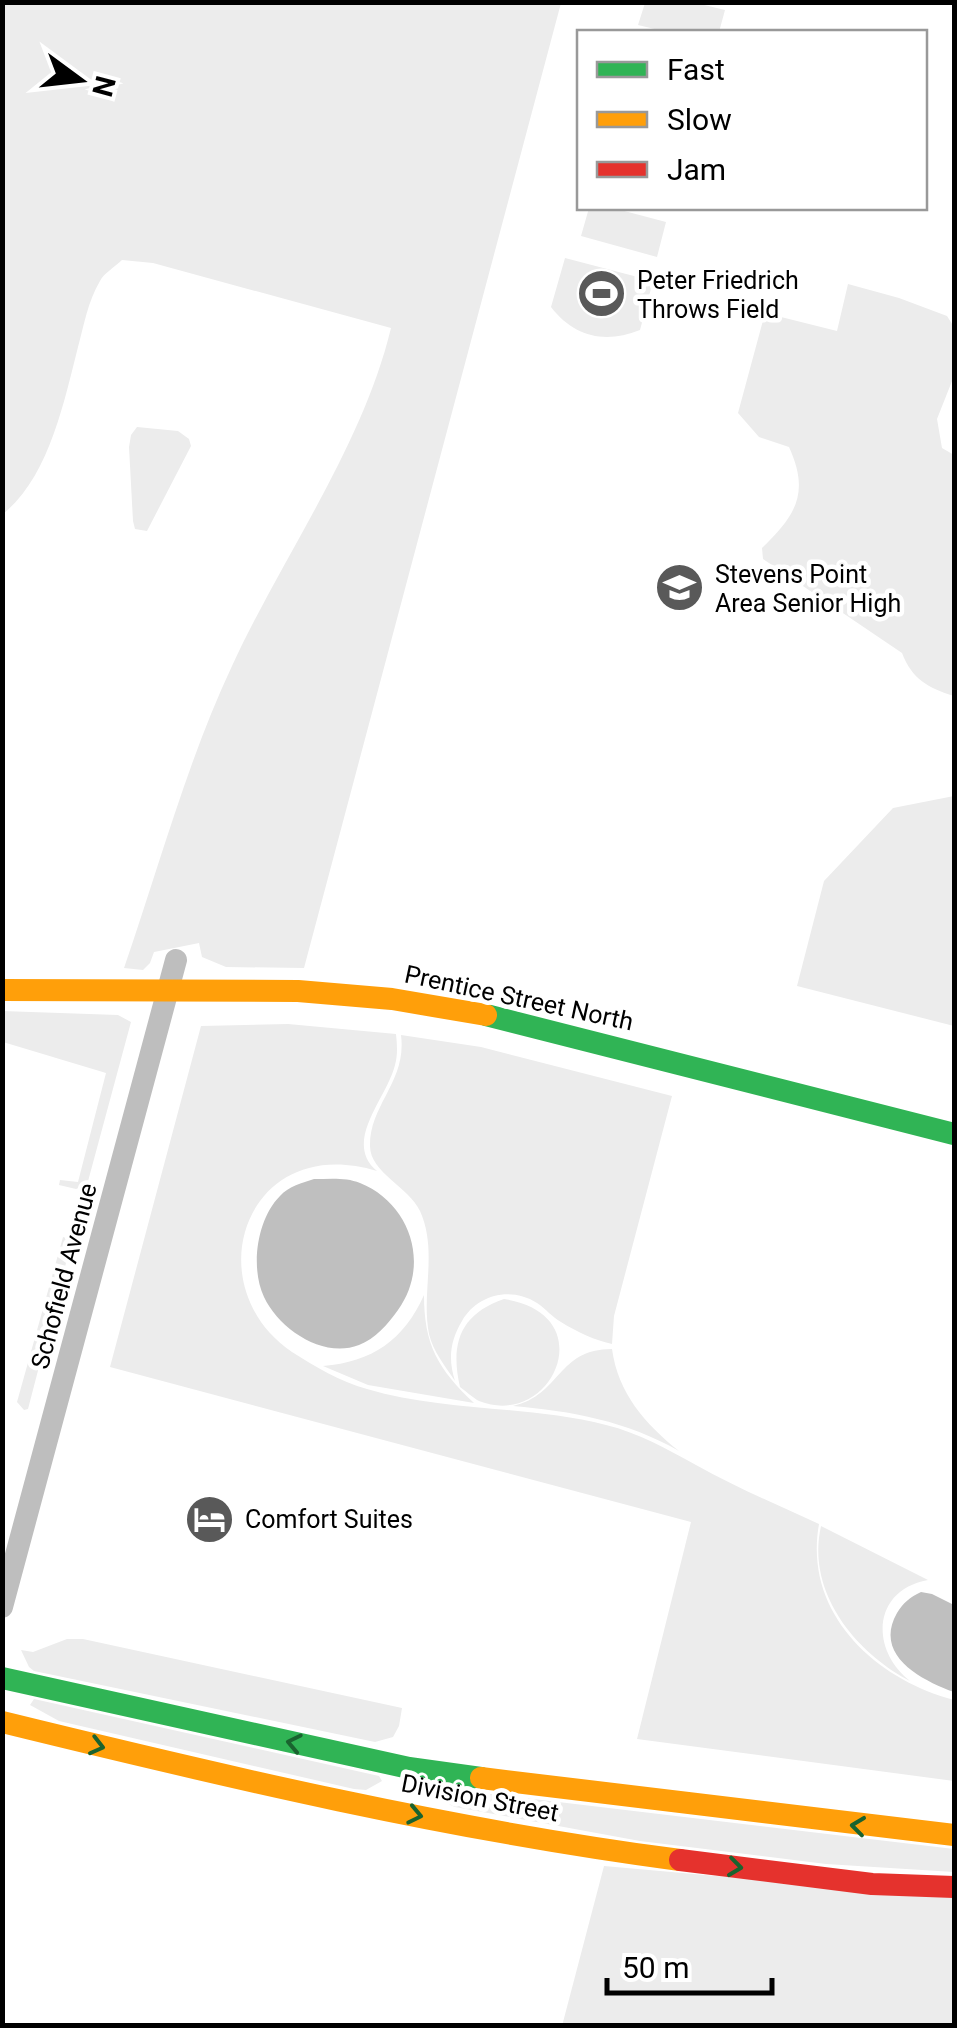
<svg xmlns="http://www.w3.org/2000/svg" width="957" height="2028" viewBox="0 0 957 2028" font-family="Roboto,sans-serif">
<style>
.green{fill:#ececec}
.water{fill:#bfbfbf}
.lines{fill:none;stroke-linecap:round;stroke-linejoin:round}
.street{stroke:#bebebe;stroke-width:22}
.fast{stroke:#30b455;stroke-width:22}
.slow{stroke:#ff9f0a;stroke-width:22}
.jam{stroke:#e5322d;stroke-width:22}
.oneway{stroke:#1a632f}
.labels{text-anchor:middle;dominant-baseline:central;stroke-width:9;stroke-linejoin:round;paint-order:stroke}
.poi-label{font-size:25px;fill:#000;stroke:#fff;text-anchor:start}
.street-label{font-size:25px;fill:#000;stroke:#fff}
</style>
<rect width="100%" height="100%" fill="#fff"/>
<!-- green -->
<path class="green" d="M3,2L561,3L304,968L226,967L202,957L199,943L154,952L150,963L143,970L124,968C158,870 188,759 232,666C283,555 362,448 391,328L153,263L122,260C115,267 104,273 100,281C88,301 84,325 78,347C64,402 49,477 3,514Z
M645,3H696L725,10L719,32H667L638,25Z
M589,208H613L666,222L657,257L581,236Z
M565,258L653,281L640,330C605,344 574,337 551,307Z
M848,284L899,298L947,316L954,327V376L937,419L942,448L954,455V696C928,688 912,679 902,653L763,559L762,548C796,515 810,493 789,447L759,437L738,413L765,313L837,331Z
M137,427L178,431L189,439L191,446L147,531L135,529L133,521L129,447L131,435Z
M954,796V1026L797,986L824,881L893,808Z
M2,1011L118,1015L131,1022L87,1185L76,1189L59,1185L60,1180L78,1182L106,1073L3,1042Z
M288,1024L396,1034C397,1044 398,1054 395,1065C387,1098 342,1142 377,1171C246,1131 194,1285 292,1352C314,1366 341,1382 367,1389C444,1412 528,1405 606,1425C639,1433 667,1449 696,1465C735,1487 778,1505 819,1524C803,1613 875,1679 954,1700V1781L637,1739L691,1522L110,1367L201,1026Z
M401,1035L481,1047L672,1096L614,1316L612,1344C594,1340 577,1332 561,1322C552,1317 546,1309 537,1303C510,1286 477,1295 462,1321C450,1341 448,1359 455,1381C445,1366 433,1351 429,1334C421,1293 438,1251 420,1211C409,1187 369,1172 370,1145C370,1104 407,1081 401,1035Z
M63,1237L72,1240L28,1409L24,1410L17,1402Z
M424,1295C424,1345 438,1369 474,1403L368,1385L323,1366C372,1362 404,1340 424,1295Z
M504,1299C604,1314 552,1430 479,1401C473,1398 466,1391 460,1387C450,1344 460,1314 504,1299Z
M612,1349C618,1393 645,1424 679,1451C627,1421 571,1411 513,1406C561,1395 557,1349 612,1349Z
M821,1526L928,1580C872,1590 870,1650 910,1681C855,1652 806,1592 821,1526Z
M67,1639H83L402,1708L399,1726L393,1737L375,1742L34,1671L29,1667L21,1650L33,1652Z
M34,1699L379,1776L382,1781L366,1790L354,1789L59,1721L30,1705Z
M423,1786L954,1849V1872L826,1864L640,1841L455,1807L441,1801Z
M604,1866L895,1892H954V2025L562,2026Z"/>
<!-- water -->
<path class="water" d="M314,1179C329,1179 346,1177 360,1183C410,1203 431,1264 398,1310C388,1324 375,1339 359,1345C323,1359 279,1329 264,1297C250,1267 257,1219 280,1196C289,1186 302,1183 314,1179Z
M921,1592L932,1594L954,1605V1692C921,1680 873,1655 897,1613C903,1603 910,1597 921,1592Z"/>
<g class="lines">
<!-- street -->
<path class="street" d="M2,1607L176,960"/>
<!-- fast -->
<path class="fast" d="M486,1015L954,1134
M2,1678L409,1768L481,1778"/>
<!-- slow -->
<path class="slow" d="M2,990L298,991L392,999L486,1015
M2,1722C226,1777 451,1830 680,1860
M481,1778L954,1835"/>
<!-- jam -->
<path class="jam" d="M680,1860L872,1884L954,1887"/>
</g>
<!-- one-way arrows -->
<defs><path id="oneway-chevron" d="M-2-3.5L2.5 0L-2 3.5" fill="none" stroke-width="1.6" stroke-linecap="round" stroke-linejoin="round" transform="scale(2.5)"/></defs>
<g class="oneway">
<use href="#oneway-chevron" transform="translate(294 1743) rotate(-168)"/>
<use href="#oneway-chevron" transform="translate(97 1746) rotate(14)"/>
<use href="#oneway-chevron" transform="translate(415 1815) rotate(12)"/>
<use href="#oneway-chevron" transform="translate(858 1826) rotate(-173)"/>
<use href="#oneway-chevron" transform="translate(735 1867) rotate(7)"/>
</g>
<!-- icons -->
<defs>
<symbol id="stadium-disc" viewBox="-11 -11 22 22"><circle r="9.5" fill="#595959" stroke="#fff"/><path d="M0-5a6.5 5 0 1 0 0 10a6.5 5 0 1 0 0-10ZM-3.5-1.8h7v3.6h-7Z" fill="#fff"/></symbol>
<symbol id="school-disc" viewBox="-11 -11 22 22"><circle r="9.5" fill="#595959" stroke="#fff"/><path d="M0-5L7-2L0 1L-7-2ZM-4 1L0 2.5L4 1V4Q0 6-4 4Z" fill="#fff"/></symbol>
<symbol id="hotel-disc" viewBox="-11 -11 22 22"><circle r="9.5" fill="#595959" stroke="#fff"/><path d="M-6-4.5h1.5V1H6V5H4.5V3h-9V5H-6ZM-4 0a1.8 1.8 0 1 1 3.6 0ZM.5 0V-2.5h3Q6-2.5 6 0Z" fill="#fff"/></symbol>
</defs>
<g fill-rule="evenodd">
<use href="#stadium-disc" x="574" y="266" width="55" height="55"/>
<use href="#school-disc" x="652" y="560" width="55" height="55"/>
<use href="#hotel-disc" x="182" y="1492" width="55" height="55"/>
</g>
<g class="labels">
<!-- poi labels -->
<g class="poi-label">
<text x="637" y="280">Peter Friedrich<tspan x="637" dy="29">Throws Field</tspan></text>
<text x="715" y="574">Stevens Point<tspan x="715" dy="29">Area Senior High</tspan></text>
<text x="245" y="1519">Comfort Suites</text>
</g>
<!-- street labels -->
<g class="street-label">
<text transform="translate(519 998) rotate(12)">Prentice Street North</text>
<text transform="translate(64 1276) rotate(-75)">Schofield Avenue</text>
<text transform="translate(480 1798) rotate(11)">Division Street</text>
</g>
</g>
<!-- border -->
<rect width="957" height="2028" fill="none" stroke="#000000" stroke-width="10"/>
<!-- legend -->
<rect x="577" y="30" width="350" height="180" fill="#ffffff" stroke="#999999" stroke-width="2.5"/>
<rect x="597" y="62" width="50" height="15" fill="#30b455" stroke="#999999" stroke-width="2.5"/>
<text x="667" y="80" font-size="30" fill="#000000">Fast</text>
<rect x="597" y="112" width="50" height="15" fill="#ff9f0a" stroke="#999999" stroke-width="2.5"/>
<text x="667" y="130" font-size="30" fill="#000000">Slow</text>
<rect x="597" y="162" width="50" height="15" fill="#e5322d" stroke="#999999" stroke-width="2.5"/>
<text x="667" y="180" font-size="30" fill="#000000">Jam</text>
<!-- north arrow -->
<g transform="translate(80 80) rotate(105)" stroke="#ffffff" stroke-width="8" paint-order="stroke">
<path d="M0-8L18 38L0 25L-18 38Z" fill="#000000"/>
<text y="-15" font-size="28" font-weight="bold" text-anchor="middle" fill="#000000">N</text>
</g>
<!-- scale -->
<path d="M607 1978v15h165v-15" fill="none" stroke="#000000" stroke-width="5"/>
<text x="622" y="1978" font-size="30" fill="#000000" stroke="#ffffff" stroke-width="8" paint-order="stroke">50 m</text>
</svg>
